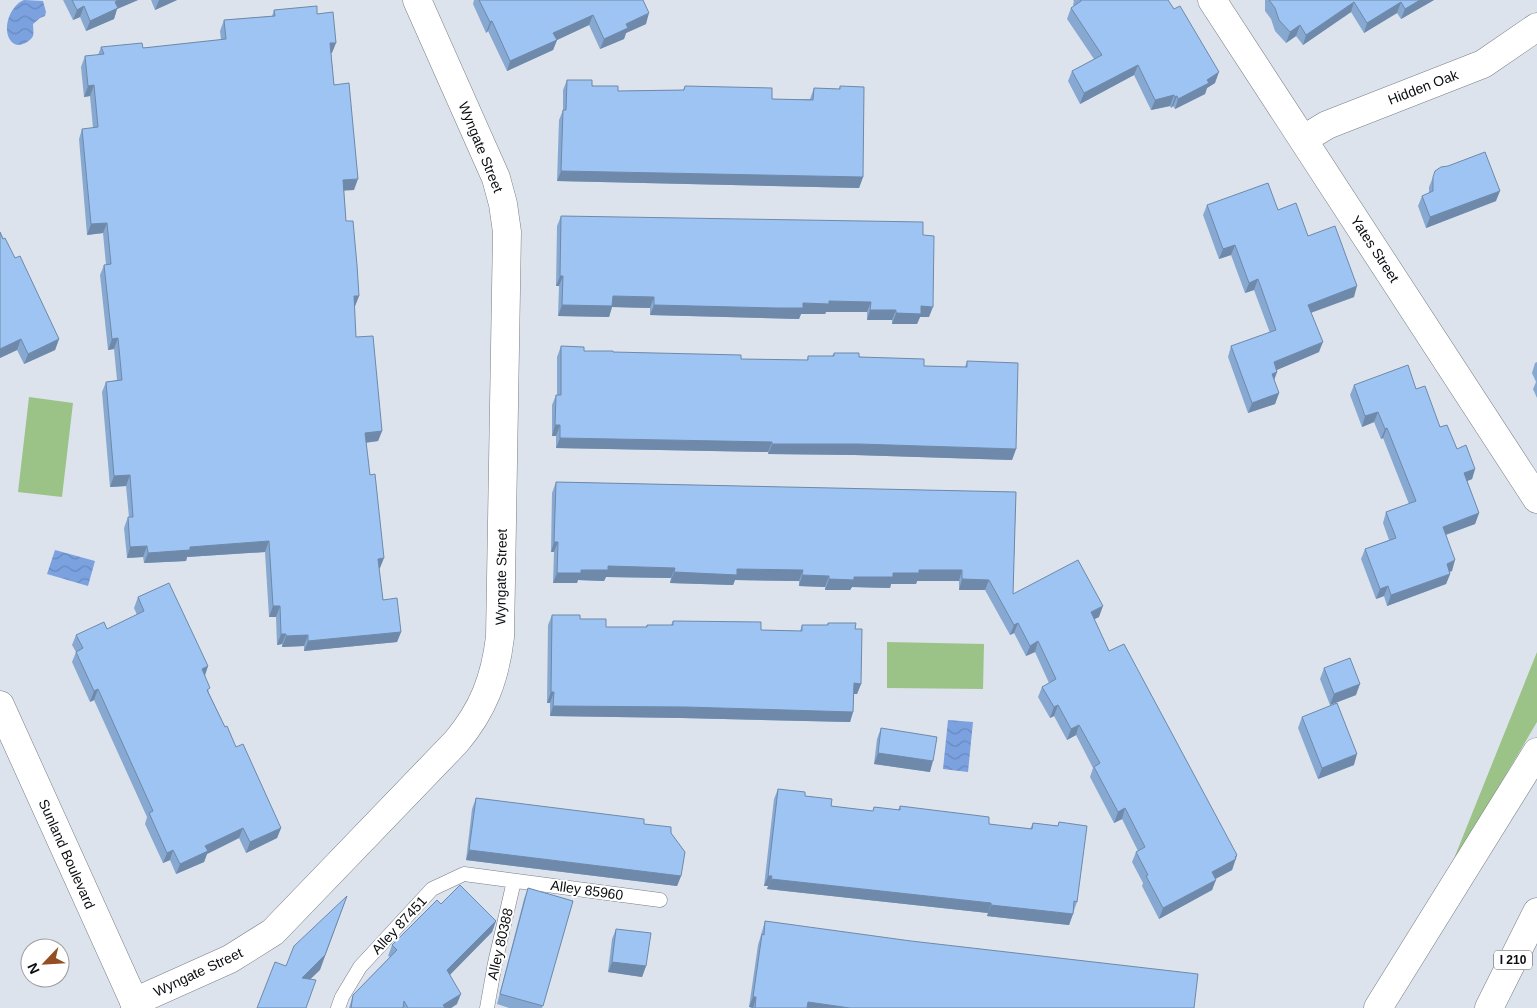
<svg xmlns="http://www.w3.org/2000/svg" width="1537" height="1008" viewBox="0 0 1537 1008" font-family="Arial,sans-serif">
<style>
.green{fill:#9cc387}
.water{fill:url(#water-waves)}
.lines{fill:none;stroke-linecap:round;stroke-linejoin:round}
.lane-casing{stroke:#787e86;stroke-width:15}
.street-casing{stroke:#787e86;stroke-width:29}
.primary-casing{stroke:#787e86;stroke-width:29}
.highway-casing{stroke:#787e86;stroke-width:29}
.lane{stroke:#fff;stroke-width:14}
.street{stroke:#fff;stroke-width:28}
.primary{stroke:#fff;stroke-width:28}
.highway{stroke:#fff;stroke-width:28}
.wall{fill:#87a9d1}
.shaded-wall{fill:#6e89aa}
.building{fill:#9dc4f3;stroke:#6e89aa}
.labels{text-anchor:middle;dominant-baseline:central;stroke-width:4;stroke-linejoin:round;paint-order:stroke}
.shield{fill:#fff;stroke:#545557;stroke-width:1}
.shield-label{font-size:12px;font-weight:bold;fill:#0a0c0f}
.street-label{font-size:14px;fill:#0a0c0f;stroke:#fff}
</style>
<defs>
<pattern id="water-waves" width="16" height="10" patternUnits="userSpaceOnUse" patternTransform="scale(1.25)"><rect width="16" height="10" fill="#7ba1df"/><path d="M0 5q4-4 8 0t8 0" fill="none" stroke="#6989be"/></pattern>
</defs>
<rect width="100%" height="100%" fill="#dce3ec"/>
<!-- green -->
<path class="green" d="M29,397L73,403L62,497L18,492Z
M887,642L984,644L983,689L887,688Z
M1537,652V722L1449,871Z"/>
<!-- water -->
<path class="water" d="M24,0L43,1L46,12L45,16L40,18L33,24C33,28 34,32 33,36C30,42 19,48 13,43C0,32 10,5 24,0Z
M55,550L95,561L88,586L47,574Z
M948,720L973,722L968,772L943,769Z"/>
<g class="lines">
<defs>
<path id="lane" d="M338,1008L342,997L360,967L432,889L464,874L660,900
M487,1008L495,963L514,881"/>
<path id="street" d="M1212,0L1537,499
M1304,139L1327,125L1483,64L1537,27
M134,1002L230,959L273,932L456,742C483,710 495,679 500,637L507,232L503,204L496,178L417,0"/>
<path id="primary" d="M0,705L137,1008"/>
<path id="highway" d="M1378,1008L1537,752
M1489,1008L1537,912"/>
</defs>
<!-- lane casing -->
<use href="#lane" class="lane-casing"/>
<!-- street casing -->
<use href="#street" class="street-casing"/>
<!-- primary casing -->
<use href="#primary" class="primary-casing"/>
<!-- highway casing -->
<use href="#highway" class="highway-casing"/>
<!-- lane -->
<use href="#lane" class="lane"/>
<!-- street -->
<use href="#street" class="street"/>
<!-- primary -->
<use href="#primary" class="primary"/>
<!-- highway -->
<use href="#highway" class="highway"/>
</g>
<!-- wall -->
<path class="wall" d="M63,0H138L117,9L114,19L86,31L80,17L73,20Z
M151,0H177L155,10Z
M474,0H643L646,24L626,33L624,39L600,49L589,25L557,40L553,50L507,71L488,31L486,33L473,4Z
M1073,0H1168L1215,83L1207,88L1205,94L1175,109L1173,106L1171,108L1170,106L1151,110L1134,75L1080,104L1068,81L1072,71L1094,59L1067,19L1071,8L1074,6L1073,5L1074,1Z
M1265,0H1434L1401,19L1397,13L1364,33L1351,12L1303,45L1296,36L1286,43L1275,31L1271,19L1265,11Z
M274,10L317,14L332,53H331L334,85L354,190H344L346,221L359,296L355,306H354L356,337L382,431L378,441L366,443L380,568L379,569L383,600L401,632L397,642L304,651V646L282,647V644L277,645L276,617H269L265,552L187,557L186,561L144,563L143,557L127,558L124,528L128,517H129L126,486L110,487L102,392L106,382L117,380L114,349L108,350L100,275L104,265H106L103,233L87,235L79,139L82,129L93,128L90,96L84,97L81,67L85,56L98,55L101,47L143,48L221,40L220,31L224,20L272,16Z
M567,80L618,91L683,90L685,86L772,99H810L814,88L839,89L840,86L863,177L859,188L557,181L559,120L563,110V90Z
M1433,177L1496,201L1426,228L1418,206L1422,196L1429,193V187Z
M1207,205L1278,210L1308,236L1354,297L1311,313L1319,352L1276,370L1277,372L1274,380L1279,393L1275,404L1248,413L1228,357L1231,346L1270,333L1254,290L1245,293L1231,255L1219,259L1203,215Z
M561,216L923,235L929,317H920L917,324H892V320H867V312H826L825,314H801L799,319L650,315V308L612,307L609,317L558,316L559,286H556L557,226Z
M0,232L59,339L55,350L24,364L17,350L0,358Z
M561,346L584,351L741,359L807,360L808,356H832L834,353L924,366L965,367L967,361L1016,449L1012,460L855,455L768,454V452L556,448V436H552V405L556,395H557V357Z
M1537,362V398L1533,389L1536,382L1532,373L1535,363Z
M1354,385L1416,389L1440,427L1457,449L1475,469L1472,479L1467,481L1479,513L1475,524L1446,535L1452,571L1449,572L1450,574L1446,584L1387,606L1384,596L1376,599L1361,559L1365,549L1389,540L1383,523L1386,512L1409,504L1383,438L1381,439L1374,422L1362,427L1350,395Z
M556,482L1016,492L1013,594L1099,617L1094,619L1109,651L1237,855L1232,870L1215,879L1212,890L1159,919L1142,886L1143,883L1132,862L1136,852L1138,851L1122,819L1114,823L1090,777L1093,768L1076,735L1067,740L1054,716L1050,718L1038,697L1042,687L1049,683L1035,652L1026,656L1014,633L1010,635L985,590H959V581H917L916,584H891L890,588L852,587L850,590H825V587L799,586V581L735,580L733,585L670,583L671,578L606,577L604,581L578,580L577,583H553L554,552H551L552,493Z
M138,597L208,666L205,676L209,693L225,727L281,828L277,838L246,853L239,838L207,854L204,862L176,874L170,860L163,863L145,824L147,817L94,700L90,702L72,662L76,652L72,645L76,635L107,629L137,615L134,608Z
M552,615L580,619L606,627H646L647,625H671L673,621L761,630L800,631L802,625H827L828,623L855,629L861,684L857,694H854L853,712L850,722L682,718L550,716V703H547L548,625Z
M1324,668L1356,695L1330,705L1320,679Z
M1302,717L1354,765L1318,779L1298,728Z
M881,728L930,772L874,764L877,739Z
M778,789L805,796L831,806L873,811L874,807L898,810L900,806L989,824L1030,829L1033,823L1058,826L1059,822L1077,902L1069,925L987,916L988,913L767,889L768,886H764L774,799Z
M476,798L644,824L671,833L681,876L677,886L466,860L472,809Z
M528,888L573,901L542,1008H509L497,1004L524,899Z
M441,904L496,921L492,932L450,974L457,1004L451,1008H349L353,995L390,957L388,956L392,945Z
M765,921L1194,1008H753L749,1007L758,945Z
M616,929L646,966L642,977L608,972L612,939Z"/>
<!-- shaded-wall -->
<path class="shaded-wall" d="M118,0H138L117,9L114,19L86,31L90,21L115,2Z
M159,0H177L155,10Z
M1420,0H1434L1401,19L1405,9Z
M1354,2L1351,12L1303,45L1306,35Z
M1401,2L1397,13L1364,33L1367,23Z
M84,6L80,17L73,20L77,10Z
M649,13L646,24L626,33L624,39L600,49L604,39L626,24Z
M593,15L589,25L557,40L553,50L507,71L510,61L553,33Z
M492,21L488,31L486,33L490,22Z
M1300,25L1296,36L1286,43L1290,32Z
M330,43H336L332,53L326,54Z
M1138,65L1134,75L1080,104L1084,93Z
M1219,72L1215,83L1207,88L1205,94L1175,109L1178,99Z
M94,85L90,96L84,97L88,86Z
M1174,95L1170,106L1151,110L1155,100Z
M1177,96L1173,106L1171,108L1175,97Z
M561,171L863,177L859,188L557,181Z
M358,179L354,190L339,191L343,180Z
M1500,191L1496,201L1426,228L1430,217Z
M107,223L103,233L87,235L91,224Z
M1235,245L1231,255L1219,259L1223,249Z
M560,276H563L559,286H556Z
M1258,279L1254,290L1245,293L1249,283Z
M1357,286L1354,297L1304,315L1308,305Z
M354,296H359L355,306L350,307Z
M613,296L654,297L650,308L612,307L609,317L558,316L562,305Z
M829,301L871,302L867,312H826L825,314H801L799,319L650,315L654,305L803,303Z
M921,306L933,307L929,317H920L917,324H892L896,313Z
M870,310H896L892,320H867Z
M118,338L114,349L108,350L112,339Z
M21,339L17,350L0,358V349Z
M59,339L55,350L24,364L28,354Z
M1323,342L1319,352L1270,373L1274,362Z
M1277,372L1273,383L1272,374Z
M1279,393L1275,404L1248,413L1252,403Z
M1378,412L1374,422L1362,427L1365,416Z
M555,425H560L556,436H552Z
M1387,428L1383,438L1381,439L1385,429Z
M382,431L378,441L361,443L365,433Z
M560,438L772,442L768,452L556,448Z
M772,444H859L1016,449L1012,460L855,455L768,454Z
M1475,469L1472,479L1460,484L1464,473Z
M130,475L126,486L110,487L114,476Z
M1479,513L1475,524L1439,537L1443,527Z
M269,541L265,552L187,557L186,561L144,563L148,553L190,547Z
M554,542H558L554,552H551Z
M147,546L143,557L127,558L130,547Z
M384,558L380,568L374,569L378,559Z
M1455,560L1452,571L1443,574L1447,564Z
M608,566L675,568L671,578L606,577L604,581L578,580L577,583H553L557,573Z
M737,569L803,570L799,581L735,580L733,585L670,583L674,572Z
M919,570H962L959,581H917L916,584H891L890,588L852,587L850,590H825L829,579Z
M1450,574L1446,584L1387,606L1391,595Z
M802,575L829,576L825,587L799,586Z
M962,579L989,580L985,590H959Z
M1388,586L1384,596L1376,599L1380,589Z
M273,606H280L276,617H269Z
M1103,606L1099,617L1087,623L1091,612Z
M1018,623L1014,633L1010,635L1014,625Z
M401,632L397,642L304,651L308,641Z
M281,634H286L282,644L277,645Z
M308,635L304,646L282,647L286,636Z
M1038,641L1035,652L1026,656L1030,646Z
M208,666L204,677L202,669Z
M854,683L861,684L857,694H850Z
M1360,684L1356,695L1330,705L1334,694Z
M98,689L94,700L90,702L94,691Z
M551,692H554L550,703H547Z
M1058,705L1054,716L1050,718L1054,707Z
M553,706L686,707L853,712L850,722L682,718L550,716Z
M1079,725L1076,735L1067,740L1071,729Z
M878,753L933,761L930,772L874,764Z
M1357,754L1354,765L1318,779L1322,768Z
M1125,808L1122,819L1114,823L1118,812Z
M243,828L239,838L207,854L204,862L176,874L180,864L205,846Z
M281,828L277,838L246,853L250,842Z
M173,850L170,860L163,863L167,853Z
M469,850L681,876L677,886L466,860Z
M1237,855L1232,870L1208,883L1212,872Z
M768,876H772L768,886H764Z
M771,879L991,903L988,913L767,889Z
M1216,880L1212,890L1159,919L1163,908Z
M347,896L320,970L296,993L302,978Z
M991,905L1073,914L1069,925L987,916Z
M496,921L492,932L444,981L447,970Z
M612,962L646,966L642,977L608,972Z
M461,994L457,1004L451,1008H442L443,1005Z
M753,997H756L753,1008L749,1007Z
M808,1002L850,1008H806Z"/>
<!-- building -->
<path class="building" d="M72,0H118L115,2L118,8L90,21L84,6L77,10Z
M479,0H643L649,13L626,24L628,28L604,39L593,15L553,33L557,40L510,61L492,21L490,22Z
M1081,0H1168L1174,9L1180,6L1219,72L1207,80L1209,83L1178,99L1177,96L1175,97L1174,95L1155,100L1138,65L1084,93L1072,71L1102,55L1071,8L1081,1Z
M1269,0H1420L1405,9L1401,2L1367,23L1354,2L1306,35L1300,25L1290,32L1279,20L1275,8Z
M317,6V14L333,12L336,43H330L334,85L349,83L358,179L343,180L346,221H353L357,265L359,296H354L356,337L373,336L382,431L365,433L370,475L375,474L384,558L378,559L383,600L397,598L401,632L308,641V635L286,636V634H281L280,606H273L269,541L190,547V550L148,553L147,546L130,547L128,517H133L130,475L114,476L106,382L122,380L118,338L112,339L104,265L111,264L107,223L91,224L82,129L98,127L94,85L88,86L85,56L104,54L101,47L142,43L143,48L226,39L224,20L275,16L274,10Z
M567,80H592V86H618V91L684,90L685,86L772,88V99L813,100L814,88L840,89V86L864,87L863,177L561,171L563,110H566Z
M1485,152L1500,191L1430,217L1422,196L1433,191V177L1435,171L1441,167L1448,166Z
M1268,183L1278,210L1296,203L1308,236L1335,226L1357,286L1308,305L1323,342L1274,362L1277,372L1272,374L1279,393L1252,403L1231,346L1276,330L1258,279L1249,283L1235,245L1223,249L1207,205Z
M561,216L923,222V235L934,236L933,307L921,306V314L896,313V310H870L871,302L829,301V304L803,303V308H777L654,305V297L613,296L612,306L562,305L563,276H560Z
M0,232L3,239L5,238L15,258L20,256L59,339L28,354L21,339L0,349Z
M561,346L584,347V351H613V352L741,355V359L808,360V356H834V353H859V357L924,359V366L967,367V361L1018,363L1016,449L859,444H772V442L560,438V425H555L556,395H561Z
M1408,365L1416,389L1425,386L1440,427L1447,425L1457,449L1466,445L1475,469L1464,473L1479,513L1443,527L1455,560L1447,564L1450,574L1391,595L1388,586L1380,589L1365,549L1396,538L1386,512L1416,501L1387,428L1385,429L1378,412L1365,416L1354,385Z
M556,482L1016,492L1013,594L1078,560L1103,606L1091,612L1109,651L1124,644L1237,855L1235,857L1236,859L1212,872L1216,880L1163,908L1146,876L1148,875L1136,852L1145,847L1125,808L1118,812L1094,767L1100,763L1079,725L1071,729L1058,705L1054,707L1042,687L1056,679L1038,641L1030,646L1018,623L1014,625L989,580L962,579V570H919V573H893V577H854V580L829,579V576L802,575L803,570L737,569V575L674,572L675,568L608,566V570H581V573H557L558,542H554Z
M169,583L208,666L202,669L210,688L207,690L225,727L227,726L236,747L243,744L281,828L250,842L243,828L205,846L208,851L180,864L173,850L167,853L149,813L153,811L98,689L94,691L76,652L83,648L76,635L104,622L107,629L144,611L138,597Z
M552,615H580V619H606V627H647V625H673V621L761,622V630L802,631V625H828V623H856L855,629H862L861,684L854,683L853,712L686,707L553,706L554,692H551Z
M1350,658L1360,684L1334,694L1324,668Z
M1337,703L1357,754L1322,768L1302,717Z
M881,728L937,737L933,761L878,753Z
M778,789L805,792V796L832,799L831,806L873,811L874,807L900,810V806L989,817V824L1032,829L1033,823L1058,826L1059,822L1087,826L1077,902L1074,901L1073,914L991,905V903L771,879L772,876H768Z
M476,798L644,819V824L671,827V833L685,852L681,876L469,850Z
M460,885L496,921L447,970L461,994L443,1005L445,1008H408L404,1001L403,1008H351L353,995L397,950L392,945L437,900L441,904Z
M528,888L573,901L543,1006L500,994Z
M347,896L325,955L302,978L316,980L306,1008H257L275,962L286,966L294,946Z
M765,921L911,941L1198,974L1194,1008H850L808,1002L807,1008H755L756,997H753L762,934L764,935Z
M616,929L651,933L646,966L612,962Z"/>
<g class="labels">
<!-- shield labels -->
<rect class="shield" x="1494" y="950.5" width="38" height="19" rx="4"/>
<g class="shield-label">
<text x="1513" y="960">I 210</text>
</g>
<!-- street labels -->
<g class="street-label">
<text transform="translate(1423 87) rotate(-21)">Hidden Oak</text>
<text transform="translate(481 147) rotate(68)">Wyngate Street</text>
<text transform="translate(1375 249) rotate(57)">Yates Street</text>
<text transform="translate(501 577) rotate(-89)">Wyngate Street</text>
<text transform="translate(67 854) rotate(66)">Sunland Boulevard</text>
<text transform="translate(587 890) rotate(8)">Alley 85960</text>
<text transform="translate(399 925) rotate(-47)">Alley 87451</text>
<text transform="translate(500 944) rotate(-77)">Alley 80388</text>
<text transform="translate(198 972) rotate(-25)">Wyngate Street</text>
</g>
</g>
<!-- north arrow -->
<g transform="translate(45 963) rotate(245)"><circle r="24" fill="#ffffff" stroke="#9d9e9f"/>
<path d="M0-4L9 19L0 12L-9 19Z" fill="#934f22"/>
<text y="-8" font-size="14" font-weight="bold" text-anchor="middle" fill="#0a0c0f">N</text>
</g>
</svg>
